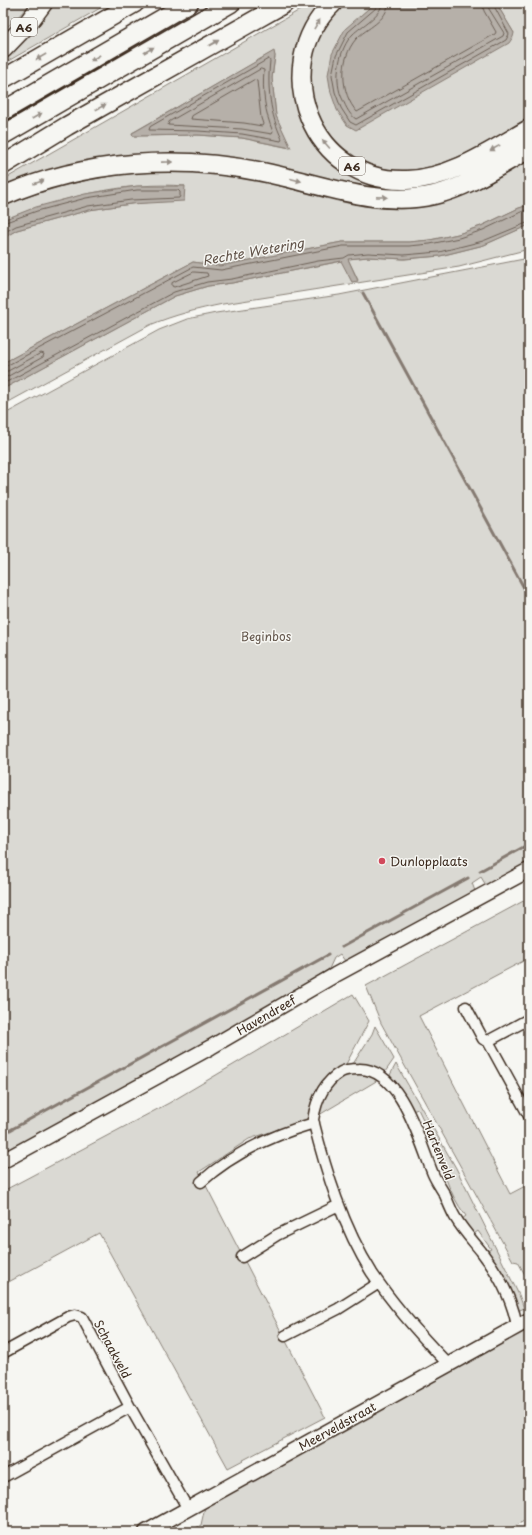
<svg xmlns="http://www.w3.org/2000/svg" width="532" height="1535" viewBox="0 0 532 1535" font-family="'Playpen Sans',sans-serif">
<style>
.green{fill:#dad9d3;stroke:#8a8278;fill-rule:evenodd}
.water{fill:#b6b0a9;stroke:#857a71}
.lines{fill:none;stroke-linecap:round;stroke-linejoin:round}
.shore{stroke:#6c6056;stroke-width:1}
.stream{stroke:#857a71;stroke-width:3}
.street-casing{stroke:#3b2a1e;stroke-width:13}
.secondary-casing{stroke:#3b2a1e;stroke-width:17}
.highway-casing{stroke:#3b2a1e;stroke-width:21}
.street{stroke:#f6f6f2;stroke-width:10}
.secondary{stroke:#f6f6f2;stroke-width:14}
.highway{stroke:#f6f6f2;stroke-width:18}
.oneway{fill:#989088}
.poi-dot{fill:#d1495b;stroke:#f6f6f2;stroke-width:1.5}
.labels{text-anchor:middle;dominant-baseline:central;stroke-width:3;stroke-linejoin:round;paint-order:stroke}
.shield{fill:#f6f6f2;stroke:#73675e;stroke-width:1}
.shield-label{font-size:11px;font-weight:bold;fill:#3b2a1e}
.park-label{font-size:12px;fill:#63564b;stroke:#f6f6f2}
.poi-label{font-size:12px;fill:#3b2a1e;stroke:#f6f6f2;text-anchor:start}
.street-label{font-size:12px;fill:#3b2a1e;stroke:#f6f6f2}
.water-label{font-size:13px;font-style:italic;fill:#605248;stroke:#f6f6f2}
</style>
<rect width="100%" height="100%" fill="#f6f6f2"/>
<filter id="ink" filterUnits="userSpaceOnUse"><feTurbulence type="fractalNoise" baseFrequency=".025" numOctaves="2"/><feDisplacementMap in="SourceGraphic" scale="8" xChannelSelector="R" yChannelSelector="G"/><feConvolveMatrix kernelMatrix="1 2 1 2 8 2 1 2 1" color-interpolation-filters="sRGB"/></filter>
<g filter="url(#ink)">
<!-- green -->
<path class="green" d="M3,3H32L3,31Z
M56,3H109L3,64V52L40,21Z
M312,3H328L303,40L320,143L415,187L382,191L177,157L3,190V180ZM273,52L275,56L272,78L276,116L290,148L242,138L198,135L134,136L132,133Z
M347,3H375L358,18L514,33L496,3H529V118C493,138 452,167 410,170C362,175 314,134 310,85C307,53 324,23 347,3Z
M529,159V205L519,208L481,226L458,234L430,240L409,242H342L220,266L193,262L3,363V238L17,230L89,210L131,204L185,186C123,181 61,198 3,220V206C81,175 163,162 246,178C304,189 369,218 427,206C461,199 498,175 529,159Z
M529,225V249L459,267L223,304C198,309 174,315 150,325L3,405V389L175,296L208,286L232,283L342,261L352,282L358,280L348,259L368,257L404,259L440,256L484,245Z
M529,258V864L487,887L481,877L472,883L475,891L350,960L345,961L340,954L334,958L329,969L288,995L224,1032L3,1153V415L159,330L187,319L216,313L339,295Z
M529,898V958L419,1016L510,1194L529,1184V1282L518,1262L513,1261L381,1023L366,986Z
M353,994L369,1021L345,1066L329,1077L318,1087L310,1119L249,1139L199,1172L325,1417L228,1468L99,1233L3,1285V1191L169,1103Z
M375,1026L394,1059L385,1072L376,1067L353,1064L372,1034Z
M396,1064L456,1168L519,1295L524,1308L518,1311L501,1271L487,1251L491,1249L478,1231L474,1234L462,1219L466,1216C447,1192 441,1162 430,1134C426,1126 422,1117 418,1109L412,1111L390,1075Z
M360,1072L372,1075L378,1080L319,1115C318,1108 321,1104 324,1098C332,1079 340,1076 360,1072Z
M529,1326V1518L505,1532H189L201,1525L206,1502Z"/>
<!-- water -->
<path class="water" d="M375,3H496L514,33L513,37L509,43L356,130L347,125L337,110L331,93L328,75L332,54L345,29Z
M274,51L275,56L272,78L276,116L291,148L242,138L198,135L133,136L132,133L136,131Z
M137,186H185L184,201L131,204L89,210L17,230L3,238V220L36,207L85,194Z
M529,205V225L484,245L440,256L404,259L368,257L348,259L358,281L352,282L341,261L232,283L208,286L175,296L3,389V363L193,262L220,266L342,242H409L430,240L458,234L481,226L519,208Z"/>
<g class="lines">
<!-- shore -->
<path class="shore" d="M377,3L376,8L348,32L336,56L332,75L335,92L341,108L350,122L356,125L506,40L509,34L494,6L493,3
M382,3C382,15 361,26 353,34C339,48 334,78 341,96C345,104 348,114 356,119L503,36L504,33L489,9L488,3
M388,3C388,21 366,28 356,39C339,59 340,93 357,112L495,34L496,32L484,11L482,3
M269,59L270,61C267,88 270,114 282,139L281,141L242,134L198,131L149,130L150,127Z
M261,69L264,70C262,91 265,113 273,132L272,134L242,129L168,125L169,122Z
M254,80L257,81L261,118L263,124L262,126L244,123L191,119L192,116Z
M3,223L37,211L86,198L137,190H178L180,192V196L179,198L131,200L88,206L16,226L3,233
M194,272L207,273L208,276L174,287L172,286V283Z
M3,366H6L193,267L221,270L343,246H409L430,244L459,238L483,230L521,212L529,209
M3,371H8L41,353L44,354L43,357L3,379
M3,384L174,292L207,282L232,279L318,261L344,258L349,255L368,253L404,255L439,252L483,241L529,222"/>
<!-- stream -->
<path class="stream" d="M363,293L529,597
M480,871L529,844
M342,947L468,878
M3,1134L328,955"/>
<defs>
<path id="street" d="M466,1007L483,1039L488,1041
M529,1019L488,1041L529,1116
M201,1182C233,1153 273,1135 314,1123
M242,1257L277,1235L339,1205
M285,1336L338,1309L379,1283
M3,1353L68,1317L75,1315L82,1317L130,1407L188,1509
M448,1364C421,1336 394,1306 372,1273C343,1227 326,1172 313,1120C316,1100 324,1082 341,1072C346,1069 353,1069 359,1069C401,1068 420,1143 433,1174C436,1181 441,1188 445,1195C448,1202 451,1210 455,1217C462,1229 472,1240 481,1251C498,1273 512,1298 517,1326
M3,1477L130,1407"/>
<path id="secondary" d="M3,1161L211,1047L335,975L529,870
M146,1532L529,1320"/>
<path id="highway" d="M333,3C266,68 313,184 407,180C451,179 492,150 529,129
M3,49L28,23L43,3
M3,79L135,3
M3,111L189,3
M3,135L231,3
M3,165L67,126L285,3
M3,196C86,160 179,154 267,173C321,184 378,208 434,195C469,187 498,166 529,149"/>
</defs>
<!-- street casing -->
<use href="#street" class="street-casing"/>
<!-- secondary casing -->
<use href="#secondary" class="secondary-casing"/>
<!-- highway casing -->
<use href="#highway" class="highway-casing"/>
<!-- street -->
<use href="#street" class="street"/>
<!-- secondary -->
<use href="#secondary" class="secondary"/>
<!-- highway -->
<use href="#highway" class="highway"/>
</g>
<!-- one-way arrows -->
<defs><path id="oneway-solid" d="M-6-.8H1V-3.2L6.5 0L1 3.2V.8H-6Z"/></defs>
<g class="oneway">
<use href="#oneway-solid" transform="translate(317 24) rotate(-59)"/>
<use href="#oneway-solid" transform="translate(214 43) rotate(-29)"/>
<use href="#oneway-solid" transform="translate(149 50) rotate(-30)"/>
<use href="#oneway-solid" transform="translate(41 57) rotate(150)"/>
<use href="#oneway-solid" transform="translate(95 58) rotate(150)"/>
<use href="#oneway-solid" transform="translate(101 107) rotate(-29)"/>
<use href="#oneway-solid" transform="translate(37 116) rotate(-30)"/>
<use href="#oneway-solid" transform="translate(326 144) rotate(-131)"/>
<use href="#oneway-solid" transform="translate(495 148) rotate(151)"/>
<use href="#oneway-solid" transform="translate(167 162) rotate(-1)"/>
<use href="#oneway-solid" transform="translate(296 180) rotate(14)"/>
<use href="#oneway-solid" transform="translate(39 182) rotate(-19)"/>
<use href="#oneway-solid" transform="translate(382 197) rotate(1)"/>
</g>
</g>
<!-- markers -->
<circle class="poi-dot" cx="382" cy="861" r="4"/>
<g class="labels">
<!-- shield labels -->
<g class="shield">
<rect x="11" y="18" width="26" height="18" rx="3"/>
<rect x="339" y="157" width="26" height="18" rx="3"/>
</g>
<g class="shield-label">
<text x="24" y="27">A6</text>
<text x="352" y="166">A6</text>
</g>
<!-- park labels -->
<g class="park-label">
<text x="266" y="636">Beginbos</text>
</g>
<!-- poi labels -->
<g class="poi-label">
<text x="390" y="861">Dunlopplaats</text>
</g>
<!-- street labels -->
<g class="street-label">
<text transform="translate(266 1015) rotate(-30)">Havendreef</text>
<text transform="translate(439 1150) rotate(68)">Hartenveld</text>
<text transform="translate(113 1349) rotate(62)">Schaakveld</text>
<text transform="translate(337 1426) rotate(-29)">Meerveldstraat</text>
</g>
<!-- water labels -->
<g class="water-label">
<text transform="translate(253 251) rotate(-10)">Rechte Wetering</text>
</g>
</g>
<!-- margin -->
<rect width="532" height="1535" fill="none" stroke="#f6f6f2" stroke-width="16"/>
<rect x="8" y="8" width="516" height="1519" fill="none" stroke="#3b2a1e" stroke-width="1.5" filter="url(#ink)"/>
</svg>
